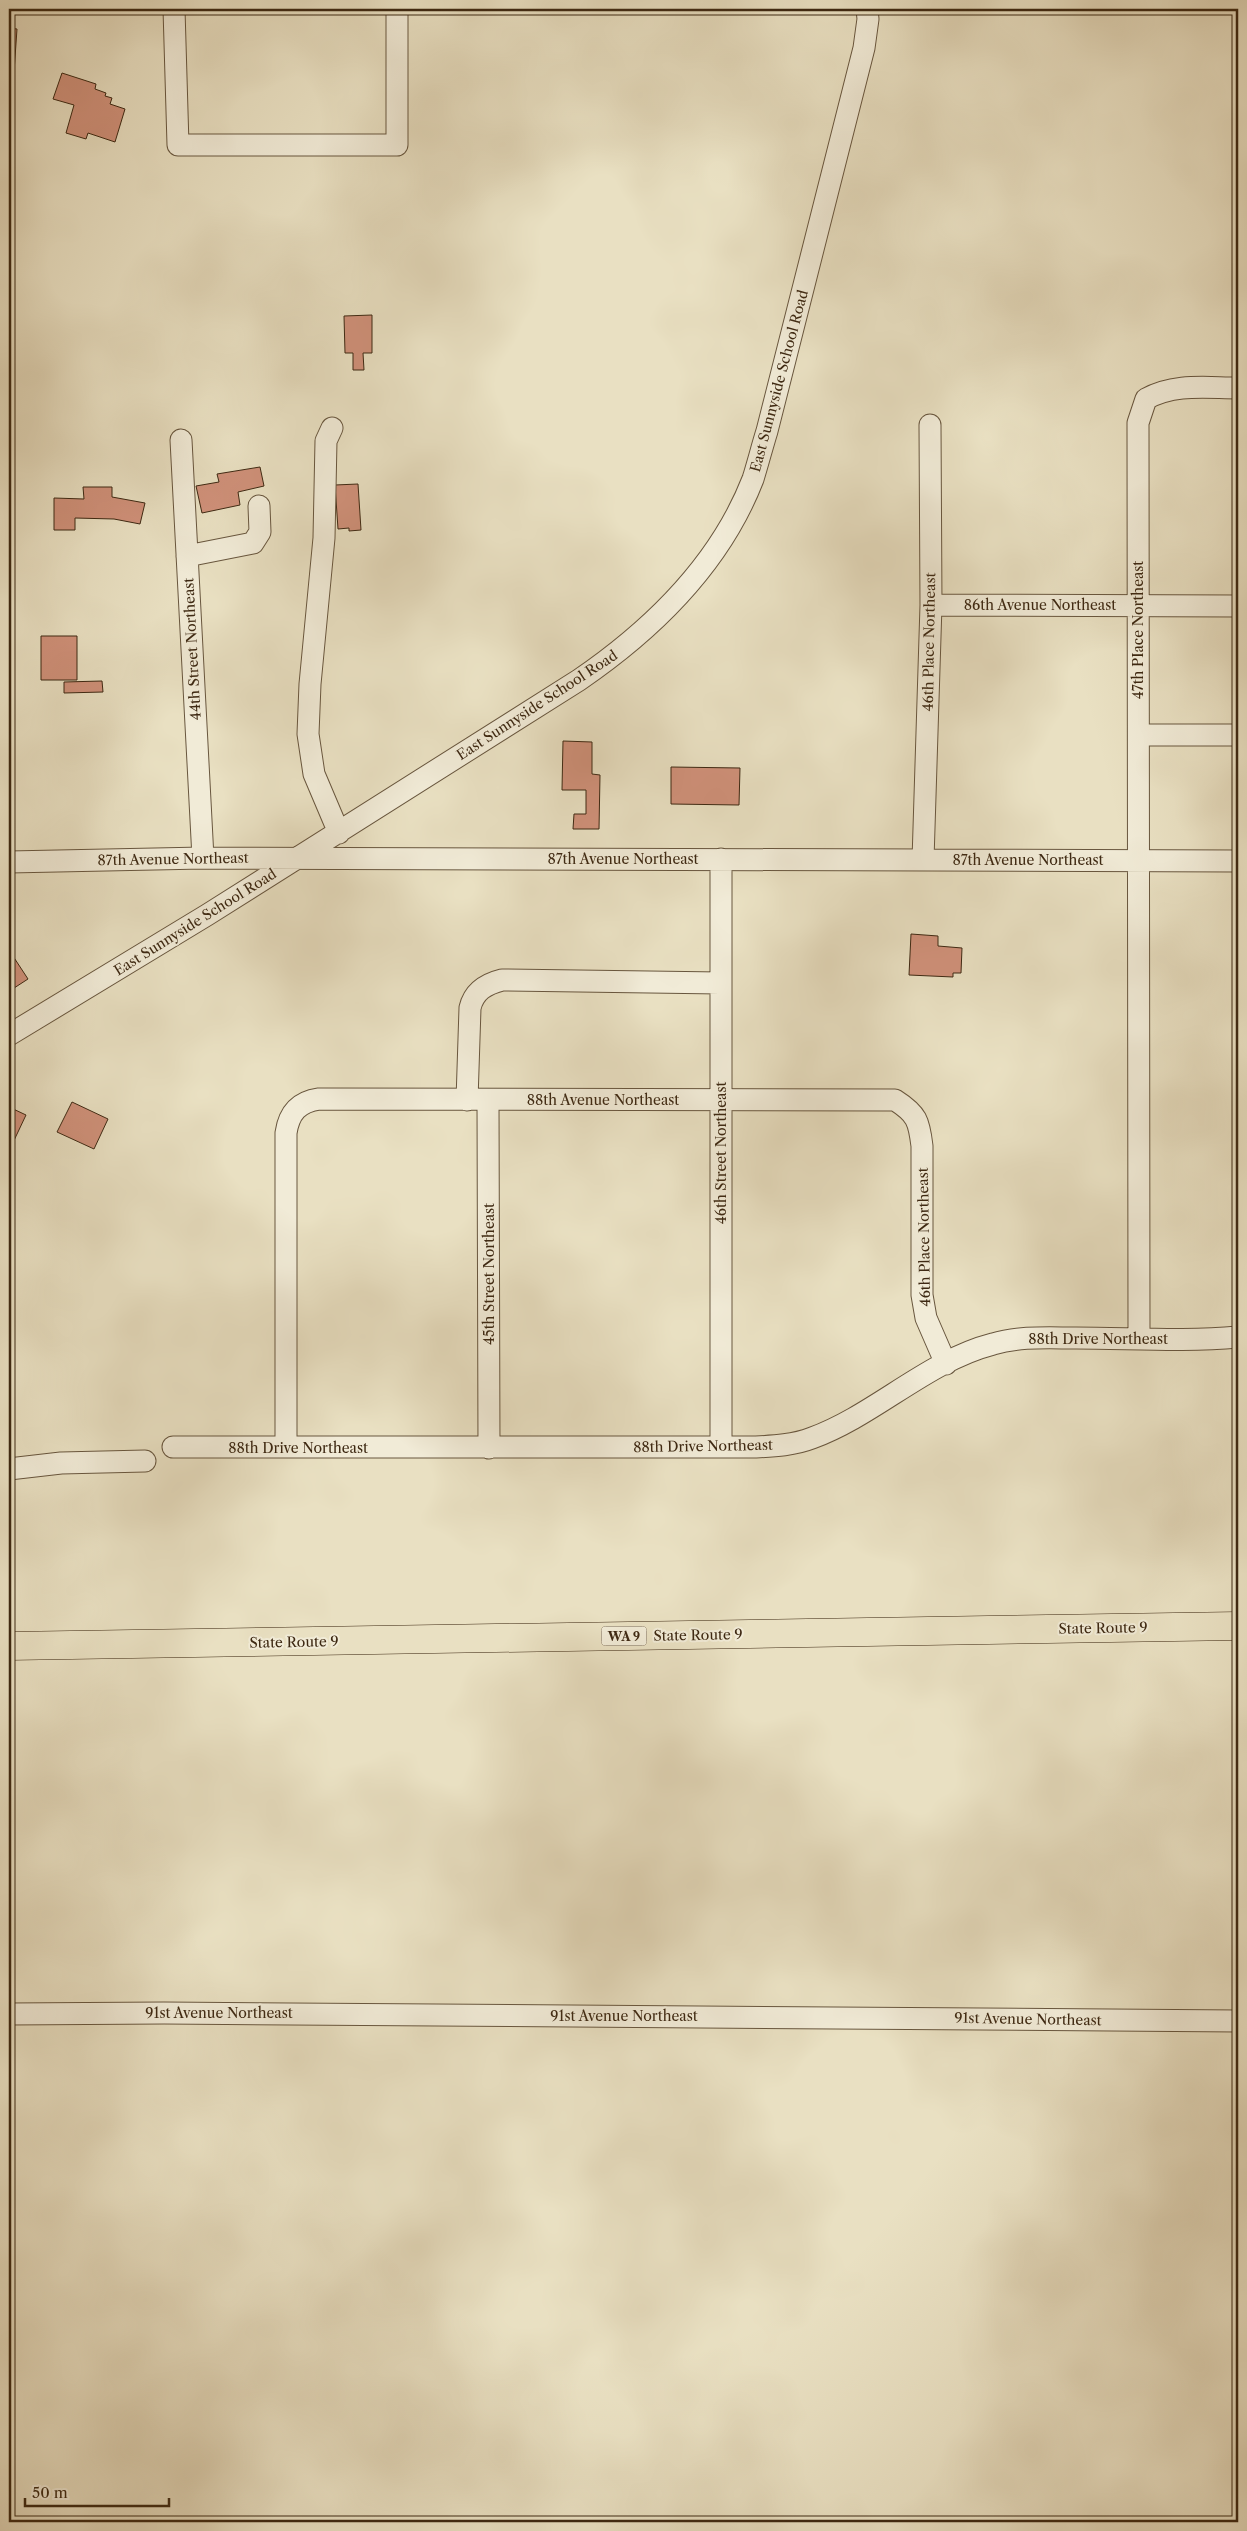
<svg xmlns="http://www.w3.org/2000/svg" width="1247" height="2531" viewBox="0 0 1247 2531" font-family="'Libre Caslon Text',serif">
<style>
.building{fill:#d0917a;stroke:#3d2812}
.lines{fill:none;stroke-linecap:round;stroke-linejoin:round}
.minor-casing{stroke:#68563e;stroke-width:23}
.major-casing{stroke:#3d2812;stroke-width:29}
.minor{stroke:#f1ebd7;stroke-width:21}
.major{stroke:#e9e0c2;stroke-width:28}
.labels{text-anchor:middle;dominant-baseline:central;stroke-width:4;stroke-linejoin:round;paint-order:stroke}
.shield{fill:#f1ebd7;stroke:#73624d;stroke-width:1}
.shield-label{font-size:12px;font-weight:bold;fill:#3d2812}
.street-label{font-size:14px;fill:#3d2812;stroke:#f1ebd7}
</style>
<rect width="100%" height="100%" fill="#e9e0c2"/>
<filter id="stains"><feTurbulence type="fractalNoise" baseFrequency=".004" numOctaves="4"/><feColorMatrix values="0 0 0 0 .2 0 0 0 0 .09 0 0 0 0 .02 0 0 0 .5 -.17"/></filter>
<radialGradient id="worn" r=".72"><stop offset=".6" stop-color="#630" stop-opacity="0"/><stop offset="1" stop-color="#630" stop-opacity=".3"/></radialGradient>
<!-- building -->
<path class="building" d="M9,28L17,29L14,72L9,71Z
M62,73L96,84L95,89L106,93L105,96L112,98L110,104L125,109L115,142L88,133L86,139L66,133L74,105L53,99Z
M372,315V353H363L364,370H353V353H345L344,316Z
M260,467L264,486L238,492L240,505L202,513L196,486L219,482L217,474Z
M358,484L361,530L349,531V528L338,529L335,485Z
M83,487H112V497L145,503L140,524L114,519L75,518V530H54V498L84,499Z
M41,636H77V680H41Z
M102,681L103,692L64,693V682Z
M563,741L592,742V774L600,775L599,829H573L574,814H586V790H562Z
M671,767L740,768L739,805L671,804Z
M911,934L938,936V946L962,948L961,973H953V977L909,975Z
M9,950L28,979L11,990L9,987Z
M72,1102L108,1119L94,1149L57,1132Z
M9,1107L26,1115L9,1151Z"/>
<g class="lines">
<defs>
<path id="minor" d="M174,9L178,145H397V9
M332,428L326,441L324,538L310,684L308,734L314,774L339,833
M181,440L203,858
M187,556L253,543L260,532L259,506
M931,605L1238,606
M1139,735H1238
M721,859V1447
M923,860L931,605L930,425
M9,862L203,858L1238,861
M9,1035L207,915L579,680C652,630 720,564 753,479C758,463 762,447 767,431L864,48L868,19L867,9
M467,1100L470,1008C474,991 486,984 502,980L720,983
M488,1100L489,1448
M1139,1338L1138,423L1146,399C1175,383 1206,388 1238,388
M173,1447H756C775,1446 794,1445 812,1438C875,1415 927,1361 993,1344C1019,1336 1048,1338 1076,1338C1129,1338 1185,1342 1238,1337
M286,1447V1133C289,1113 298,1102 319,1099L895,1100C917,1114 919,1121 922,1146V1295L926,1318L946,1364
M9,1469L61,1463L145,1461
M9,2014L164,2013L1238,2021"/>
<path id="major" d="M9,1646L1238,1626"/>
</defs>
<!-- minor casing -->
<use href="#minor" class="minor-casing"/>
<!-- major casing -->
<use href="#major" class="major-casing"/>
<!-- minor -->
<use href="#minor" class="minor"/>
<!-- major -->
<use href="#major" class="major"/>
</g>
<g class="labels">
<!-- shield labels -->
<rect class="shield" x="601.5" y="1626.5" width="45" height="19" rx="4"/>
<g class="shield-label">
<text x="624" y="1636">WA 9</text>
</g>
<!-- street labels -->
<g class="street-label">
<text transform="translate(779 381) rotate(-75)">East Sunnyside School Road</text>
<text x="1040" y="605">86th Avenue Northeast</text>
<text transform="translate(1138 630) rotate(-90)">47th PIace Northeast</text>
<text transform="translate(929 642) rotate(-89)">46th Place Northeast</text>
<text transform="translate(192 649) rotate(-93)">44th Street Northeast</text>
<text transform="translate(537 705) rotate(-33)">East Sunnyside School Road</text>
<text transform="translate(173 859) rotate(-1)">87th Avenue Northeast</text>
<text x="623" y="859">87th Avenue Northeast</text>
<text x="1028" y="860">87th Avenue Northeast</text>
<text transform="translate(195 922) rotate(-32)">East Sunnyside School Road</text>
<text x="603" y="1100">88th Avenue Northeast</text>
<text transform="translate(721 1153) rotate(-90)">46th Street Northeast</text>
<text transform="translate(924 1237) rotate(-91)">46th Place Northeast</text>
<text transform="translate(489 1274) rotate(-90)">45th Street Northeast</text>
<text x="1098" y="1339">88th Drive Northeast</text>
<text transform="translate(703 1446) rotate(-1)">88th Drive Northeast</text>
<text x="298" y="1448">88th Drive Northeast</text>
<text transform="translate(1103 1628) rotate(-1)">State Route 9</text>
<text transform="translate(698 1635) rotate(-1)">State Route 9</text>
<text transform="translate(294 1642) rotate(-1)">State Route 9</text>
<text x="219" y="2013">91st Avenue Northeast</text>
<text x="624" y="2016">91st Avenue Northeast</text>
<text transform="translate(1028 2019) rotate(1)">91st Avenue Northeast</text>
</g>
</g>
<!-- margin -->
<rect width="1247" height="2531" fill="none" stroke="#e9e0c2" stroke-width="30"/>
<rect x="10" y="10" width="1227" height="2511" fill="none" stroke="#3d2812" stroke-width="2.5"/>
<rect x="15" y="15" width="1217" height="2501" fill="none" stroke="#3d2812"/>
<!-- scale -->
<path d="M25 2498v8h144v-8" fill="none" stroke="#3d2812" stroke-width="2.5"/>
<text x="32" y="2498" font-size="15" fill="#3d2812" stroke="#f1ebd7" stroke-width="4" paint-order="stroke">50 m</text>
<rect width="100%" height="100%" filter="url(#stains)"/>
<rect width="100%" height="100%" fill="url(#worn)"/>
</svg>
